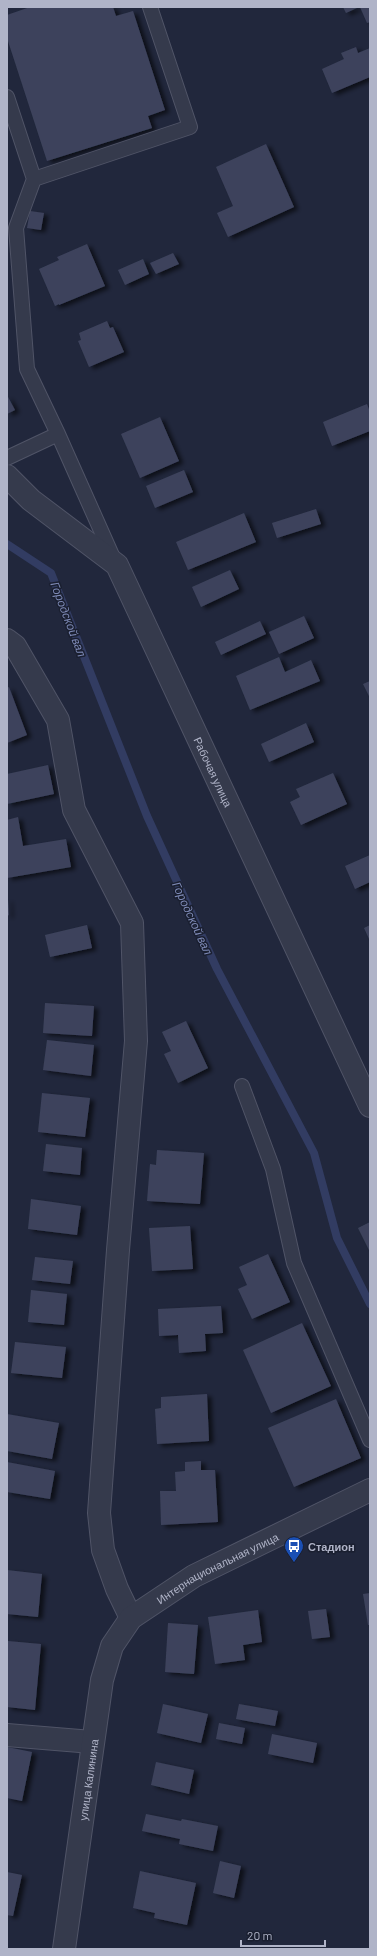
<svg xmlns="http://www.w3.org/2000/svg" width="377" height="1956" viewBox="0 0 377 1956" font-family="Barlow,sans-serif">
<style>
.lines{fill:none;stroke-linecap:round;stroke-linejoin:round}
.stream{stroke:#323c62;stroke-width:8}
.building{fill:#3d435c;filter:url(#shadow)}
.service-casing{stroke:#505467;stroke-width:16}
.minor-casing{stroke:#505467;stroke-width:24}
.tertiary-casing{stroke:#505467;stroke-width:24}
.service{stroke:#353a4c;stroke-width:14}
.minor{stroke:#353a4c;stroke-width:22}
.tertiary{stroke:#353a4c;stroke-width:22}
.labels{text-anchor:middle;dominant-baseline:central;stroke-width:3;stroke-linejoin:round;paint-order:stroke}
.street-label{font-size:11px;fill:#b0b4c8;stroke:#1a1f30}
.poi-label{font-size:11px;font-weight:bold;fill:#b0b4c8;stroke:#1a1f30;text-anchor:start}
.water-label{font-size:12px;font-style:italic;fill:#7e8ab6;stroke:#1a1f30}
</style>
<defs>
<filter id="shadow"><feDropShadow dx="4.5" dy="2.5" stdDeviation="2" flood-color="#0009"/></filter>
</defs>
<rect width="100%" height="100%" fill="#21273c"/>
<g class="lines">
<!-- stream -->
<path class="stream" d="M7,544L51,573L147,816L217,969L314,1153L337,1238L370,1304"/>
</g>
<!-- building -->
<path class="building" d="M30,7H113L116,16L133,11L165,110L148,116L152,128L47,161L7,38V15Z
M343,7H359L346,13Z
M360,7H370V22L367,23Z
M356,47L358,53L370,48V77L332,93L322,69L344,59L341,53Z
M266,144L294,207L228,237L217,213L233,206L216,167Z
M30,211L44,213L41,230L27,228Z
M87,244L105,286L59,305V304L55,306L39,269L59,260L57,257Z
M173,253L179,264L156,274L150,263Z
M143,259L149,274L125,285L118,270Z
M107,321L110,328L113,327L124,352L89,367L78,341L81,340L79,333Z
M7,395L15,410L7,414Z
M367,404L370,412V431L332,446L323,422Z
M160,417L179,461L140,478L121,434Z
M184,470L193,492L155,508L146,486Z
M316,509L321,524L277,538L272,523Z
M244,513L256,542L188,570L176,542Z
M230,570L239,589L201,607L192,587Z
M304,616L314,638L279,654L269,632Z
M260,621L266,634L221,655L215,642Z
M279,657L285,672L311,660L320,681L250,710L236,676Z
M370,681V698L363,684Z
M9,687L27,735L7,743V688Z
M306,723L314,742L269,762L261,744Z
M48,765L54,794L7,804V774Z
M333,773L347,804L301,825L290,802L300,797L296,789Z
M18,817L23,846L66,839L71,867L7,878V820Z
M370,855V882L355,889L345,866Z
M7,899H8L9,915L7,916Z
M87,925L92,948L50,957L45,935Z
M370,925V941L364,928Z
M45,1003L94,1006L92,1036L43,1033Z
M186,1021L208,1068L178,1083L164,1054L171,1051L162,1032Z
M47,1040L94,1045L91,1076L43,1070Z
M42,1093L90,1098L85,1137L38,1132Z
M46,1144L82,1148L80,1175L43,1171Z
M157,1150L204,1153L200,1204L147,1201L150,1164L156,1165Z
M31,1199L81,1206L77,1235L28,1229Z
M370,1222V1252L358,1228Z
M190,1226L193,1269L152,1271L149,1228Z
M268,1254L290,1302L252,1319L238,1289L247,1285L239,1267Z
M35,1257L73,1261L70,1284L32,1280Z
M31,1290L67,1294L64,1325L28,1322Z
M221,1306L223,1333L205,1334L206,1351L179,1353L178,1335L159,1336L158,1309Z
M302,1323L331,1386L271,1413L243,1350Z
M15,1342L66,1347L62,1378L11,1373Z
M207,1394L209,1441L157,1444L155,1409L161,1408V1397Z
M336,1399L361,1458L294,1487L268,1428Z
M7,1414L59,1423L52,1459L7,1451Z
M201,1461V1470H215L218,1522L161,1525L160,1491H176L175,1472L185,1471V1462Z
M7,1462L55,1471L50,1499L7,1492Z
M7,1570L42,1574L38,1617L7,1614Z
M370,1593V1625H368L363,1594Z
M326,1609L330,1637L312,1639L308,1611Z
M258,1610L262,1642L243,1645L245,1660L215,1664L208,1617Z
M168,1623L198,1625L194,1674L165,1672Z
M8,1641L41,1644L35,1710L7,1707Z
M163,1704L208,1714L201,1743L157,1733Z
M239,1704L278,1711L275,1726L236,1719Z
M219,1723L245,1728L242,1744L216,1739Z
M272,1734L317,1743L313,1763L268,1754Z
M7,1747L32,1752L22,1801L7,1798Z
M156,1762L194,1770L189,1794L151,1785Z
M146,1814L181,1821L182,1819L218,1826L213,1851L179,1844L180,1839L142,1831Z
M220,1861L241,1866L234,1898L213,1893Z
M140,1871L196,1883L187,1925L154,1918L155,1913L133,1908Z
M7,1872L22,1875L13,1916L7,1915Z"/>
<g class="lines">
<defs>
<path id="service" d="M7,97L34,179L190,127L150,7
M58,434L115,562
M7,458L58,434L27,369L16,228L34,179
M242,1086L273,1169L294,1263L370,1440"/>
<g id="minor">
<path id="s1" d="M7,476L31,500L117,565L370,1106"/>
<path d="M7,640L15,646L58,720L74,810L132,923L136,1041L118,1250L99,1513L103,1550L117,1589L131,1618"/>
<path d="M7,1735L92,1742"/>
</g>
<g id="tertiary">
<path id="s2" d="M64,1949L102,1680L112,1646L131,1618L194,1576L370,1490"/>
</g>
</defs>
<!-- service casing -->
<use href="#service" class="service-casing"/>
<!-- minor casing -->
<use href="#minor" class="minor-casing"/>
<!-- tertiary casing -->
<use href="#tertiary" class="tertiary-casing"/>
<!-- service -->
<use href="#service" class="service"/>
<!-- minor -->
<use href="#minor" class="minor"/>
<!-- tertiary -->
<use href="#tertiary" class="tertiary"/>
</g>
<!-- icons -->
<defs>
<symbol id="bus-pin" viewBox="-11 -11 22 30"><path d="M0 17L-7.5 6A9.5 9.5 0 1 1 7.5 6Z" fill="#1a4fb4" stroke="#1a1f30"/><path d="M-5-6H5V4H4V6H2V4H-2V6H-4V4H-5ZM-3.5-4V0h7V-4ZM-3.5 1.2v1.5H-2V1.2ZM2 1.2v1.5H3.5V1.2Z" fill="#fff"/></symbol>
</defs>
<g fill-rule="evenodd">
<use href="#bus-pin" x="283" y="1535" width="22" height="30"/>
</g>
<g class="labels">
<!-- street labels -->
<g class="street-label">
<text stroke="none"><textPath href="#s1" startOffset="370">Рабочая улица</textPath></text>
<text stroke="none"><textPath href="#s2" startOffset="441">Интернациональная улица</textPath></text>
<text stroke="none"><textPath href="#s2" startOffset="171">улица Калинина</textPath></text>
</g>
<!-- poi labels -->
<g class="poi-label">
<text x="308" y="1546">Стадион</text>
</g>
<!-- water labels -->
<g class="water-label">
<text transform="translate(69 619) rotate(69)">Городской вал</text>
<text transform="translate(193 918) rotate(65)">Городской вал</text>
</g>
</g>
<!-- border -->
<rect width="377" height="1956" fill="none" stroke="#b0b4c8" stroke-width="16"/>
<!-- scale -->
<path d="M241 1940v6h84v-6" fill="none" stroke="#b0b4c8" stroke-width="2"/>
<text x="247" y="1940" font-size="12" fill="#b0b4c8" stroke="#1a1f30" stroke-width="3" paint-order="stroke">20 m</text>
</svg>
